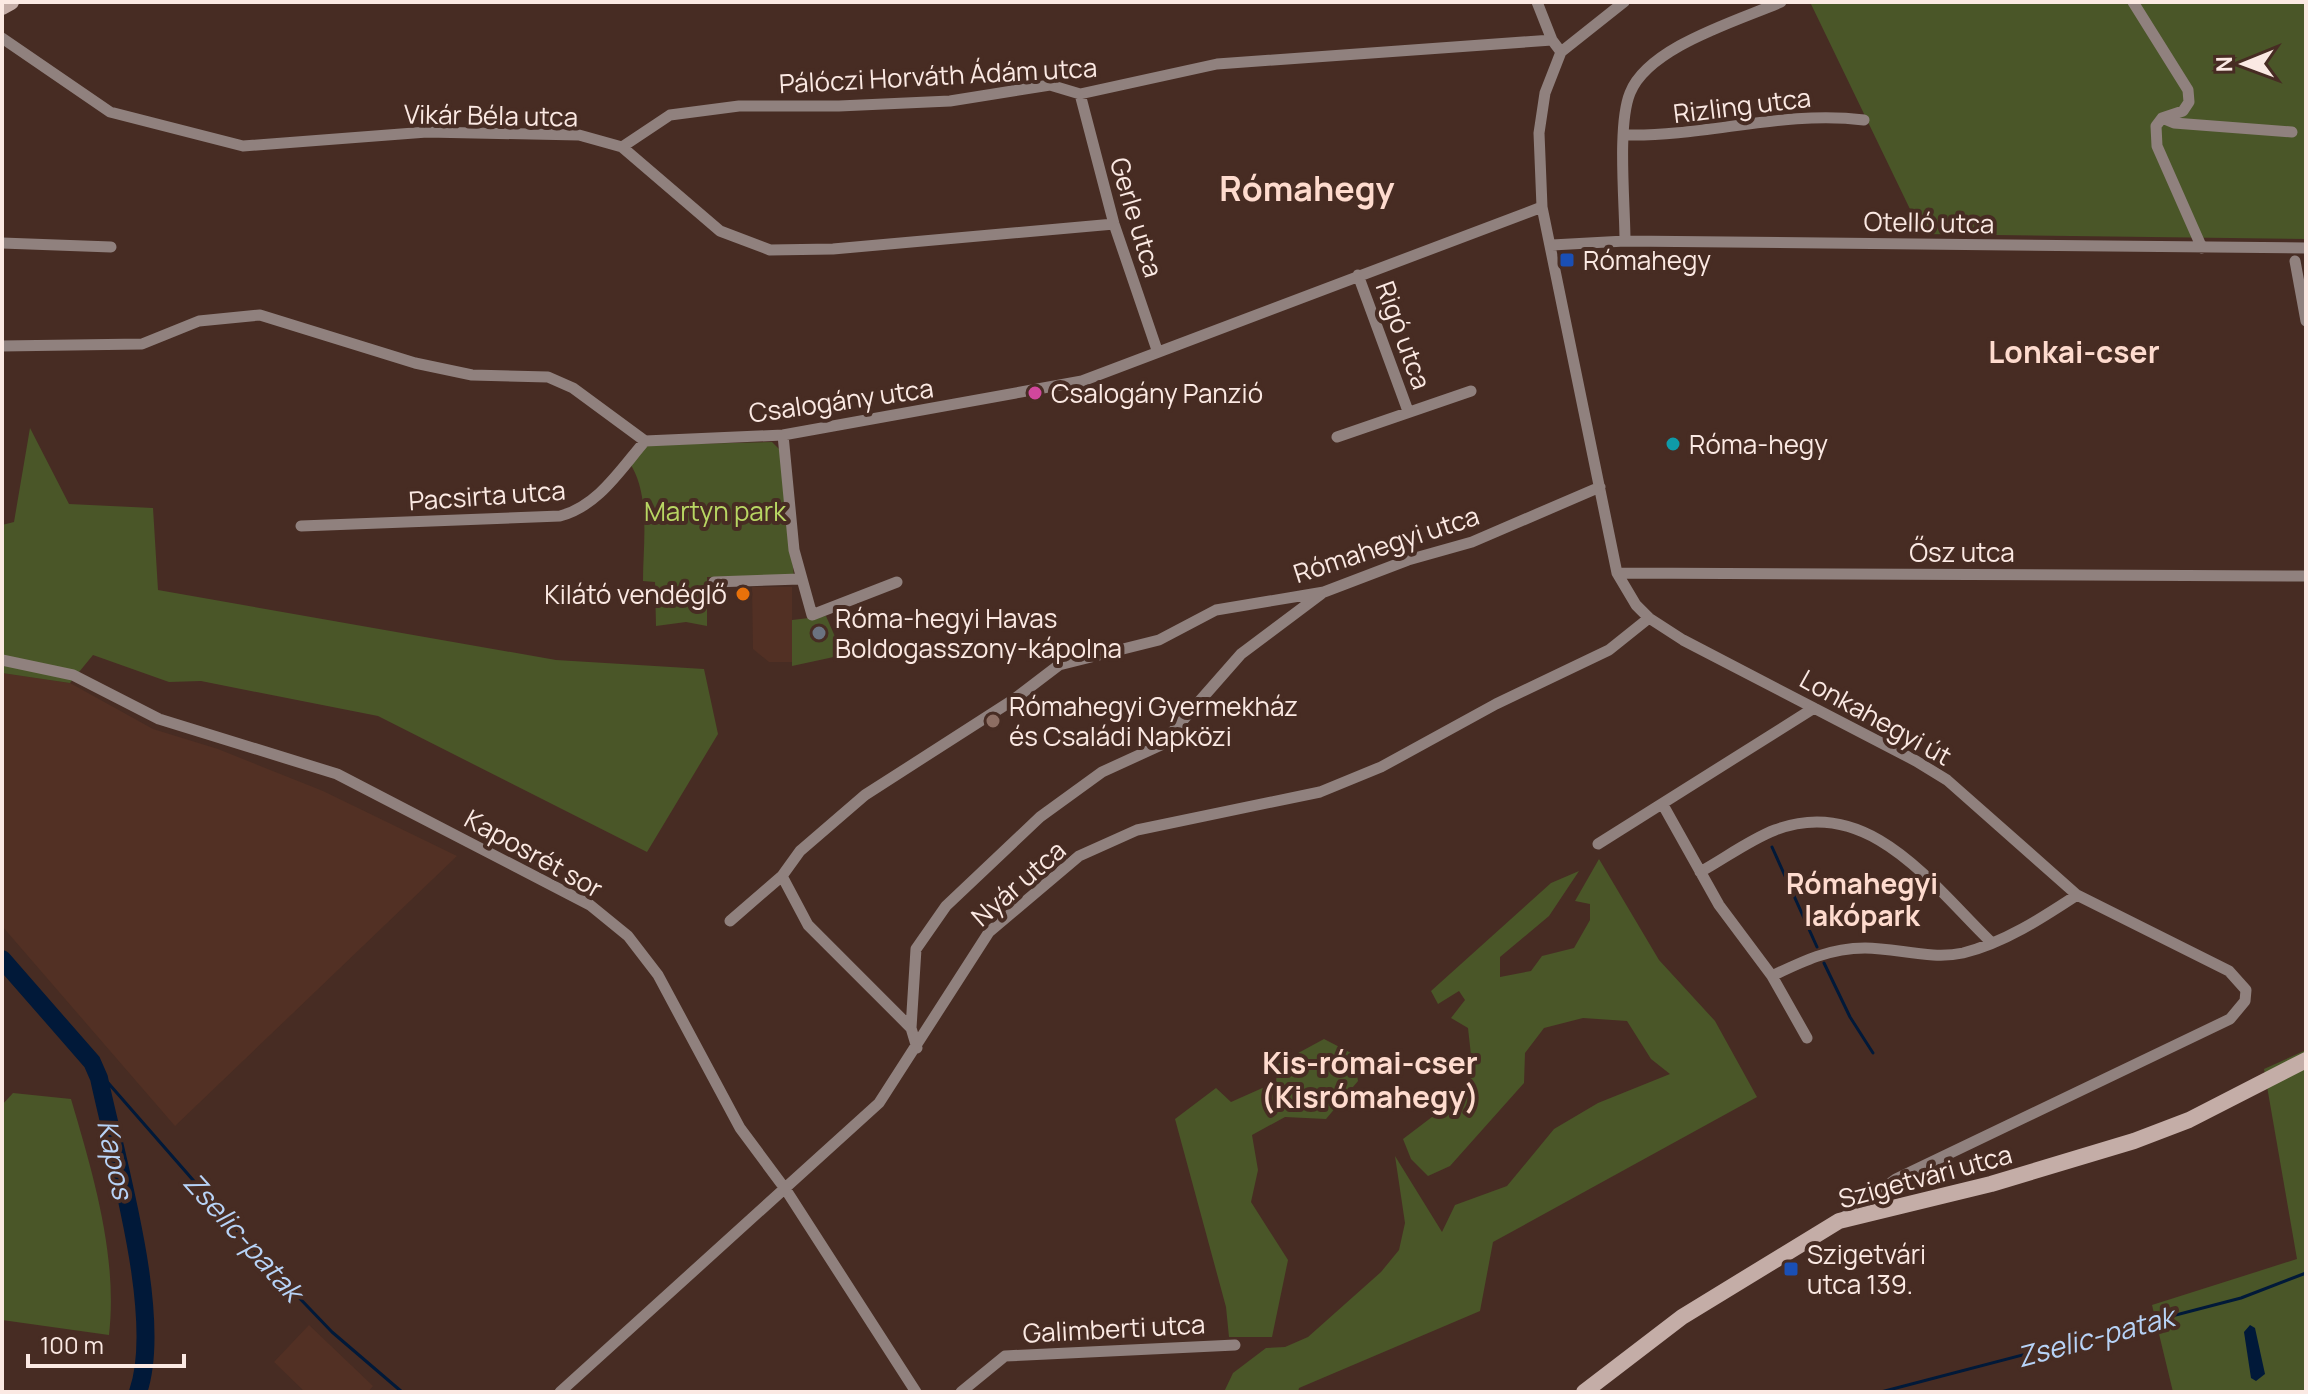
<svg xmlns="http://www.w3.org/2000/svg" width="2308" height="1394" viewBox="0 0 2308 1394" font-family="Manrope,sans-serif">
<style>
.built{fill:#523024}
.green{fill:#4a5628}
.water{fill:#011939}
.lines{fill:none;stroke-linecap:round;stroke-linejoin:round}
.stream{stroke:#011939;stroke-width:3}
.river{stroke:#011939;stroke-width:18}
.street{stroke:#90817e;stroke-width:11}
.secondary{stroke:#c4ada7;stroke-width:16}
.transit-dot{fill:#1a4fb4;stroke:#472c23;stroke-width:3}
.hotel-dot{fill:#d1479c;stroke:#472c23;stroke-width:3}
.culture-dot{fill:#0f9aa8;stroke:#472c23;stroke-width:3}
.food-dot{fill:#e8710a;stroke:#472c23;stroke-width:3}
.worship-dot{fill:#6b7280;stroke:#472c23;stroke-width:3}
.education-dot{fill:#8d6e63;stroke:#472c23;stroke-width:3}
.labels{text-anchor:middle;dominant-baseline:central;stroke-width:8;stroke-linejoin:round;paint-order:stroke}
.street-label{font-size:26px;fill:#fbe9e3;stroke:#472c23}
.poi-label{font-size:26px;fill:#fbe9e3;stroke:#472c23;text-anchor:start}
.park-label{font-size:26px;fill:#b8d663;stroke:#472c23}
.neighbourhood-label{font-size:28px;font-weight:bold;fill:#fedbce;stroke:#472c23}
.water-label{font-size:28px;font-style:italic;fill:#b7d3f7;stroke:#472c23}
.quarter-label{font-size:30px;font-weight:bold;fill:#fedbce;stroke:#472c23}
.district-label{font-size:34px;font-weight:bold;fill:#fedbce;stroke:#472c23}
</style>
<rect width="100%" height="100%" fill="#472c23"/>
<!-- built -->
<path class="built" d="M752,587H792V662H769L753,649Z
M2,673L70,683L153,729L218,749L323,791L457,856L175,1126L2,926Z
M309,1325L373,1386L368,1392H305L274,1362Z"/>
<!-- green -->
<path class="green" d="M1810,2H2306V239L1922,234Z
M30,428L69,504L153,508L158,590L556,660L704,669L718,734L647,852L378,716L201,681L169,682L93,655L70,683L2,673V525L14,522Z
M772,442L780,450L794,576L707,577V626L686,622L656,626L655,582L643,581C643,544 651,494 629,462L648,445Z
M826,616L843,655L792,666V620Z
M1599,859L1659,960L1715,1021L1757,1097L1493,1242L1480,1311L1299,1388L1298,1392H1224L1233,1373L1266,1348L1285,1347L1308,1337L1381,1272L1399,1250L1405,1223L1395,1156L1442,1232L1455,1205L1507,1186L1554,1129L1598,1103L1670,1074L1651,1059L1627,1021L1583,1018L1544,1028L1525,1053L1524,1083L1450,1166L1428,1176L1411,1159L1403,1139L1453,1101L1473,1073L1468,1028L1451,1018L1465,1000L1459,991L1438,1004L1431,991L1551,883L1579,871L1549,916L1500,957V977L1531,971L1542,956L1574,948L1590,920V904L1575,901Z
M1324,1039L1353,1054L1358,1081L1326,1119L1285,1117L1252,1135L1258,1170L1251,1202L1288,1260L1272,1337H1229L1226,1307L1175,1119L1216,1088L1231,1102L1276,1082L1278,1064Z
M2306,1050V1392H2173L2152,1305L2297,1259L2264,1069Z
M13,1093L71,1099C93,1174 118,1256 109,1335L2,1320V1105Z"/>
<!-- water -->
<path class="water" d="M2250,1325L2255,1328L2265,1374L2256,1381L2251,1378L2244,1332Z"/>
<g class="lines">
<!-- stream -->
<path class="stream" d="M1772,847L1817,947
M1824,963L1850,1017L1873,1053
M96,1069L262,1259L332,1332L402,1392
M1881,1392L2241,1298L2306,1273"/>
<!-- river -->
<path class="river" d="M2,959L92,1062L99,1078C116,1159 164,1317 138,1392"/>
<!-- street -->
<path class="street" d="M1537,2L1552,40L1561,52L1545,93L1539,133L1542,207L1617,573L1636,605L1649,618L1683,640L1916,761L1947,780L2077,895L2229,971L2246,990L2245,1001L2230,1019L1896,1179L1843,1218
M2133,2L2188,90L2189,102L2183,111L2162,118
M2,38L110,112L243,146L427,132L579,135L622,147L720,231L770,250L833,249L1114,224
M1561,52L1624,2
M1080,94L1114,224L1157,350
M2162,118L2156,126L2157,146L2202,248
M2162,118L2174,123L2292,132
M1625,135C1706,137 1783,110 1864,120
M622,147L670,115L739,106H839L950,101L1050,85L1080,94L1217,64L1552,40
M1625,241C1625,204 1617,125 1630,93C1648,47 1737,21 1781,2
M2,243L111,247
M1552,245L1625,241L2306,248
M2295,261L2306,321
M1358,275L1408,411
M2,346L142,344L199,321L260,315L415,363L472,375L548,377L573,388L645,441L783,435L1082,381L1542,207
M783,435L794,550L812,615L897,582
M1337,437L1471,391
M301,526L560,516C598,506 620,470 645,441
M1617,573L2306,576
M714,582L800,579
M2,660L73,675L159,719L337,774L590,905L628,936L658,975L740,1128L786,1190L916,1392
M1663,805L1719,905L1772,976L1807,1038
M1598,844L1814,708
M1700,872C1724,859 1749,840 1775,830C1869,794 1932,885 1992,943
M730,921L782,876
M1772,976C1803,961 1830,948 1865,948C1897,948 1931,960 1963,953C2004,943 2042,918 2077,895
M911,1028L916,949L946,906L1040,817L1102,772L1161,745L1241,654L1321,594
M917,1048L911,1028L808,925L782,876L800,851L865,795L1013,700L1059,665L1159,640L1216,610L1324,592L1408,560L1472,542L1600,487
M560,1392L879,1103L989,932L1079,856L1137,830L1320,792L1381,767L1496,704L1609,650L1649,618
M961,1392L1005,1356L1235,1345"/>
<!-- secondary -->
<path class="secondary" d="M2,7L11,2
M1584,1392L1682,1317L1839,1221L1991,1184L2134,1141L2189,1120L2306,1060"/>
</g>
<!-- markers -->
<g class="transit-dot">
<rect x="1559" y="252" width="16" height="16" rx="4"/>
<rect x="1783" y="1261" width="16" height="16" rx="4"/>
</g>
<circle class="hotel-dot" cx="1035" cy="393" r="8"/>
<circle class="culture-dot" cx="1673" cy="444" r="8"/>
<circle class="food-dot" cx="743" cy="594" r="8"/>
<circle class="worship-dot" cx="819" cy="633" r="8"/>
<circle class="education-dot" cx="993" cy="721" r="8"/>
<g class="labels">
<!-- street labels -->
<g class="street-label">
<text transform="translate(938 75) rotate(-3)">Pálóczi Horváth Ádám utca</text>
<text transform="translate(1742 105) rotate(-7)">Rizling utca</text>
<text transform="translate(491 115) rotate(1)">Vikár Béla utca</text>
<text transform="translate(1137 217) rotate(73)">Gerle utca</text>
<text transform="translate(1929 222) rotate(1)">Otelló utca</text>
<text transform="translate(1404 335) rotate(70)">Rigó utca</text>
<text transform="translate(841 400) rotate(-8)">Csalogány utca</text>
<text transform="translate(487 495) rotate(-4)">Pacsirta utca</text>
<text transform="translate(1386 544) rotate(-18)">Rómahegyi utca</text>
<text x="1962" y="552">Ősz utca</text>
<text transform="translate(1876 717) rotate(29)">Lonkahegyi út</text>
<text transform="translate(534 853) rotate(29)">Kaposrét sor</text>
<text transform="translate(1018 883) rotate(-41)">Nyár utca</text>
<text transform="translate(1925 1176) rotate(-15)">Szigetvári utca</text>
<text transform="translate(1114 1328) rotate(-3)">Galimberti utca</text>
</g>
<!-- poi labels -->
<g class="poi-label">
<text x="1583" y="260">Rómahegy</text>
<text x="1051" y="393">Csalogány Panzió</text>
<text x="1689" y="444">Róma-hegy</text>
<text x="727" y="594" text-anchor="end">Kilátó vendéglő</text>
<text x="835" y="618">Róma-hegyi Havas<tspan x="835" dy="30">Boldogasszony-kápolna</tspan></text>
<text x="1009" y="706">Rómahegyi Gyermekház<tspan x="1009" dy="30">és Családi Napközi</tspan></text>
<text x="1807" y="1254">Szigetvári<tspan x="1807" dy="30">utca 139.</tspan></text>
</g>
<!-- park labels -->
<g class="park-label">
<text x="715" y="511">Martyn park</text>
</g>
<!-- neighbourhood labels -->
<g class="neighbourhood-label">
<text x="1862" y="883">Rómahegyi<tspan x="1862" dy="32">lakópark</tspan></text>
</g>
<!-- water labels -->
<g class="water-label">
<text transform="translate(116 1159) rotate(78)">Kapos</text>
<text transform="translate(244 1236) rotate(48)">Zselic-patak</text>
<text transform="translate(2095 1336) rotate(-15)">Zselic-patak</text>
</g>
<!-- quarter labels -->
<g class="quarter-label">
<text x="2074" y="351">Lonkai-cser</text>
<text x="1370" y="1062">Kis-római-cser<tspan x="1370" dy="34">(Kisrómahegy)</tspan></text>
</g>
<!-- district labels -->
<g class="district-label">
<text x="1307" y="188">Rómahegy</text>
</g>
</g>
<!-- border -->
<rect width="2308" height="1394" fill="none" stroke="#fbe9e3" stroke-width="8"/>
<!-- north arrow -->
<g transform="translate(2244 64) rotate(269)" stroke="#472c23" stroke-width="6" paint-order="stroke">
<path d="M0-6L14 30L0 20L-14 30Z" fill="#fbe9e3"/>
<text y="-12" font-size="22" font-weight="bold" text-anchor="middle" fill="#fbe9e3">N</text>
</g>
<!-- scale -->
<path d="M28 1354v12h156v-12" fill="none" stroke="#fbe9e3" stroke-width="4"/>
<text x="40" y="1354" font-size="24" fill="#fbe9e3" stroke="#472c23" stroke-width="6" paint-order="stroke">100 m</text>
</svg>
